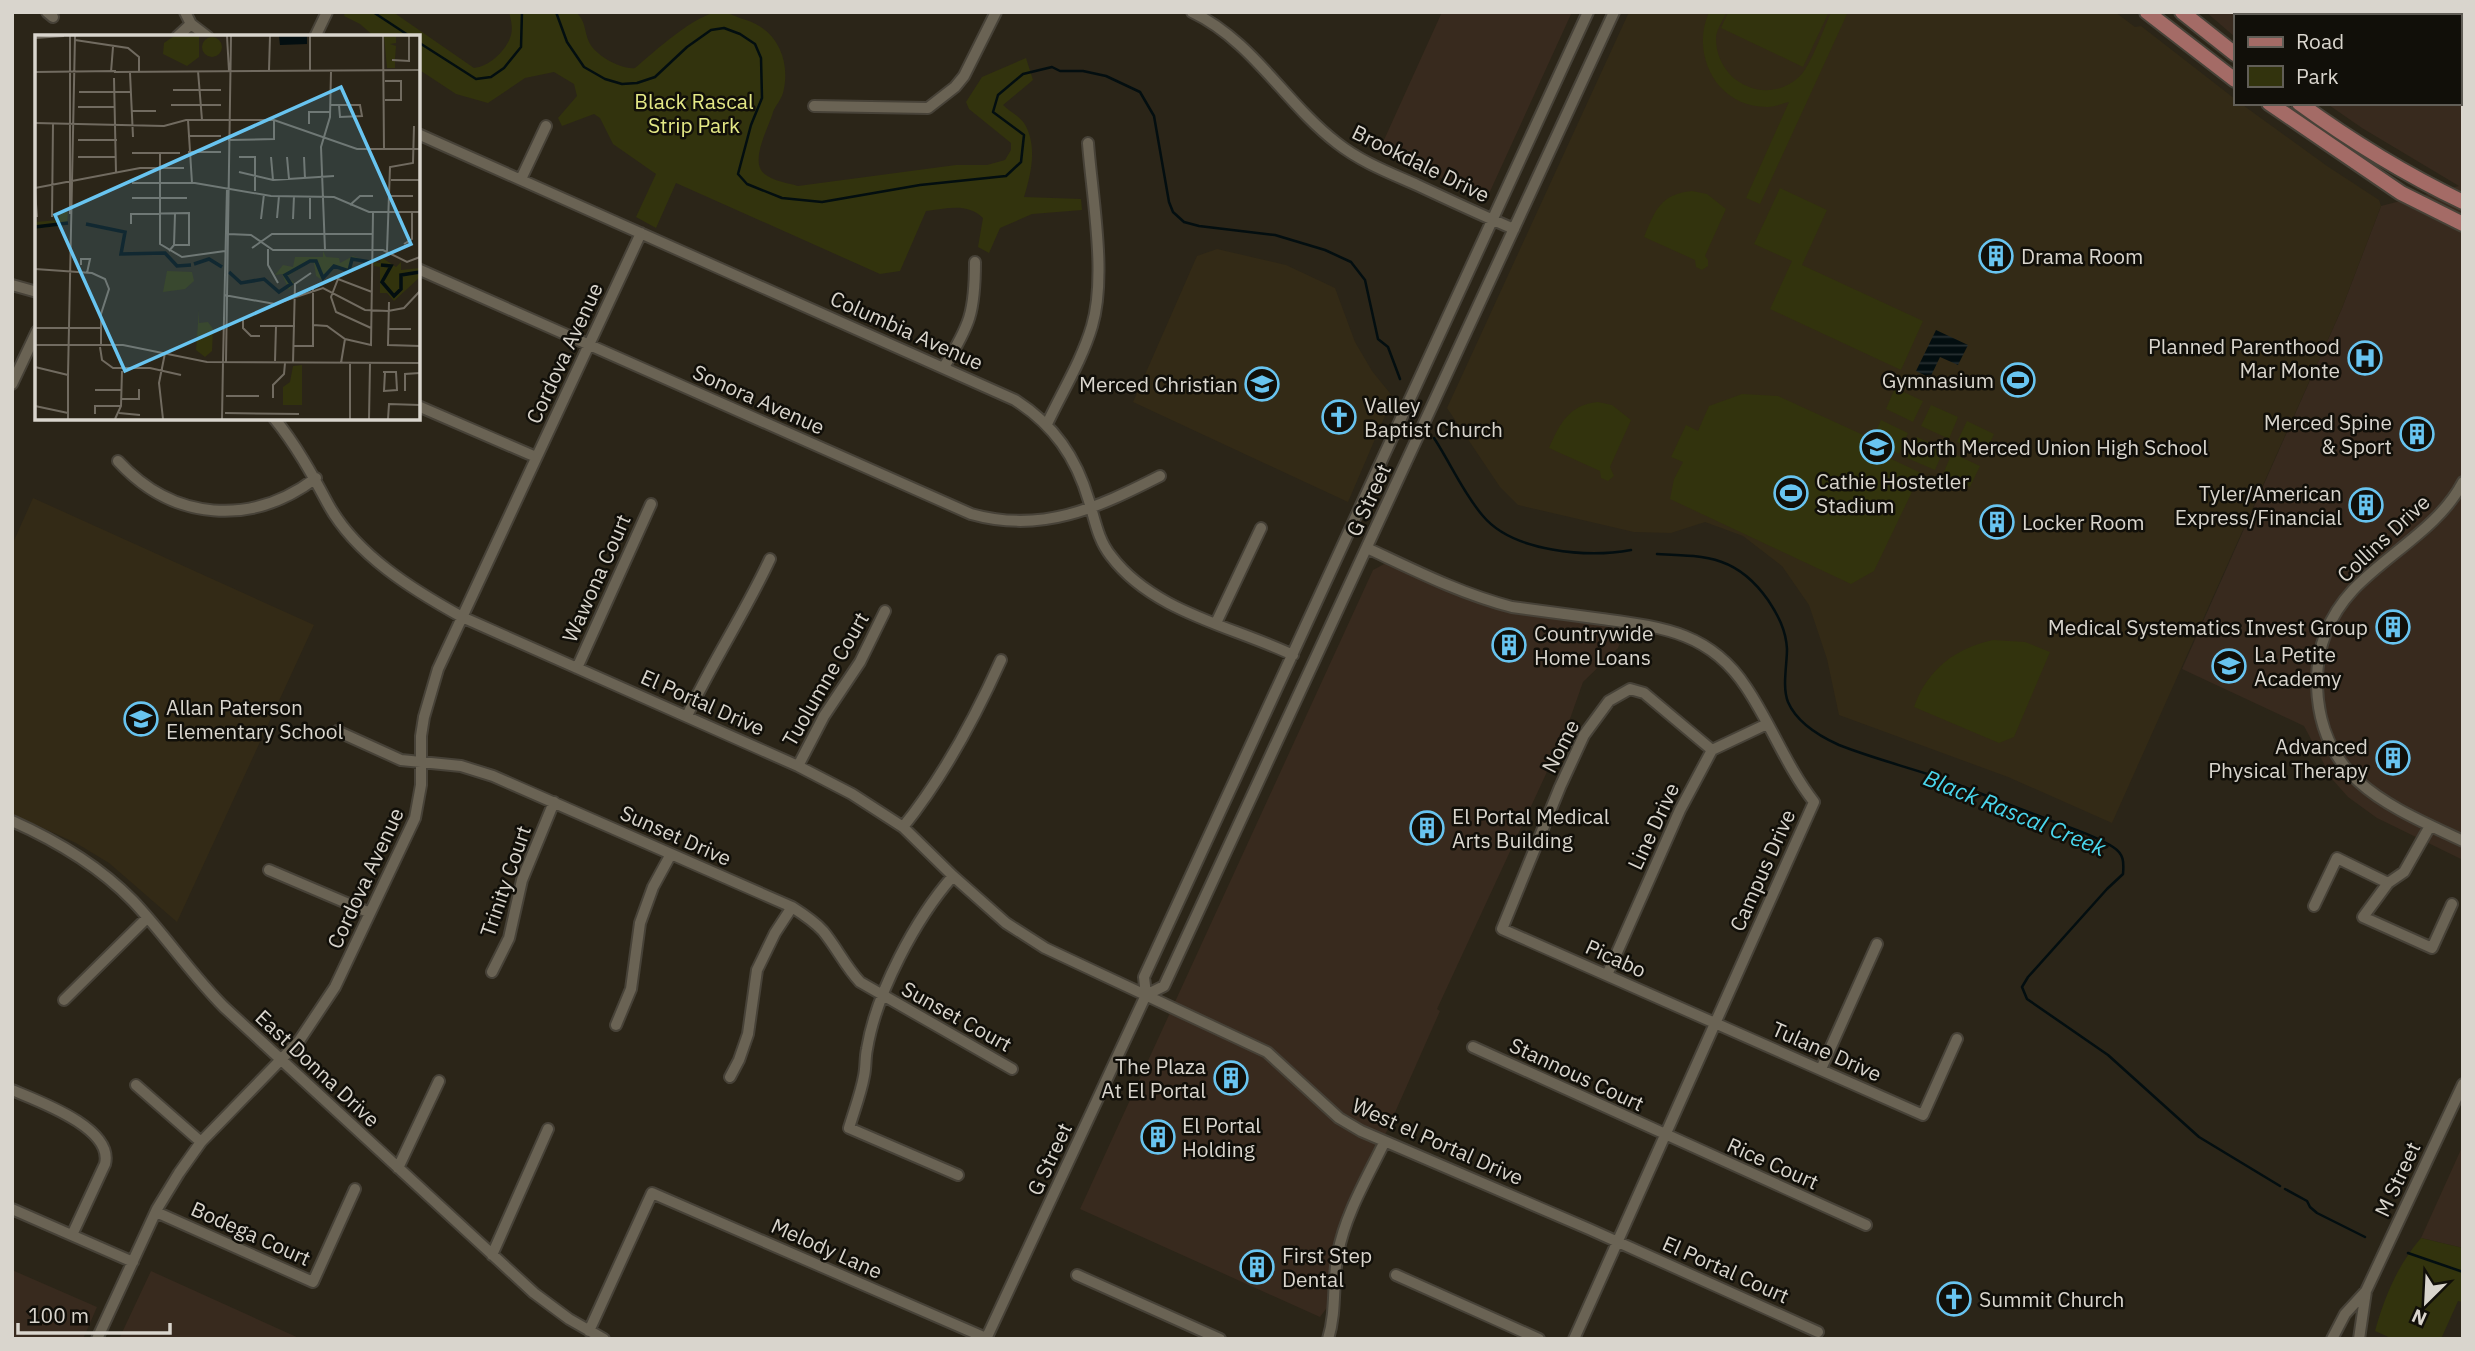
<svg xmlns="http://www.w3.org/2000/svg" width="2475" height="1351" viewBox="0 0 2475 1351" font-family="'IBM Plex Sans',sans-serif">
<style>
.commercial{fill:#382a1e}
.built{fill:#332a16}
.green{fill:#32330d}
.water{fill:url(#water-rules)}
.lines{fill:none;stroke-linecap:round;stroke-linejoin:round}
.stream{stroke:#030e10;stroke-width:2.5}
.minor-casing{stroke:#474238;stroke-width:14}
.major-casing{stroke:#474238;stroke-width:18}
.minor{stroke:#6a6354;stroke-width:10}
.major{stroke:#a46b66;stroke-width:14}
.labels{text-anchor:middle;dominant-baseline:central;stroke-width:5;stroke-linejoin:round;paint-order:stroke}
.park-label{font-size:21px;fill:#e4e886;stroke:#110f09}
.street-label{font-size:21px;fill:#d9d5cd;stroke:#110f09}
.poi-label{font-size:21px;fill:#d9d5cd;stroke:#110f09;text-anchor:start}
.water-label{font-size:23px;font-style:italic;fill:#4ad6ed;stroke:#110f09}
.inset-river{fill:none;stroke:#030e10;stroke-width:3.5}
.inset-road{fill:none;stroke:#716b60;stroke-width:2}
.view{fill:#68c4f0;fill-opacity:0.15;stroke:#68c4f0;stroke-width:3.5}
.inset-edge{fill:none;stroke:#d9d5cd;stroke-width:3.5}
</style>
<defs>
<pattern id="water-rules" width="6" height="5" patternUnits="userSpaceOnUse" patternTransform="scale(1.75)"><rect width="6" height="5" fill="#030e10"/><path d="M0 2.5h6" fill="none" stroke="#273032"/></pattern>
</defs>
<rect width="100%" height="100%" fill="#2b2518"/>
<!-- commercial -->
<path class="commercial" d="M1442,12H1572L1487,198L1379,151Z
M2206,12H2426L2436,16H2235V37Z
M2459,24L2463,26V860L2377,818L2348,797L2332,779L2304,726L2182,669L2342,308L2381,206L2459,186L2362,128L2326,103H2459Z
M1388,562L1500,609L1626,628L1618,648L1583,682L1565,733L1437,1009L1440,1011L1373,1162L1345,1236L1337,1294L1320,1317L1080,1209L1373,570Z
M2463,1145V1248L2421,1238Z
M12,1270L97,1307L83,1339H12Z
M151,1271L301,1339H119Z"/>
<!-- built -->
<path class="built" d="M1629,12H2115L2135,27L2141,26L2235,99V103H2240L2327,166L2379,200L2381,206L2342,308L2112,823L2008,777L1839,715L1827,659L1809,605L1782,566L1743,536L1705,522L1671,533L1634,532L1518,505L1500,487L1447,408Z
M1217,249L1286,265L1335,288L1355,342L1372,371L1393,397L1348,502L1133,402L1197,256Z
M33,498L314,625L177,922L109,863L76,843L12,814V545Z"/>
<!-- green -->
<path class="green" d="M345,12H393L474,68C489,67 507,50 511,35C513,27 511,20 509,12H576C586,21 584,31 589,42C595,55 621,70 635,68C653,53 697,12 720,12C728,12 738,18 746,20C778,30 791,62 783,93C781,100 775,106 773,112C769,127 754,152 760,168C765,180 787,183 798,186L956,165H987L1005,160L1011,150V143L969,109L966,102L982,77L1026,58L1033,80L1003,105C1009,111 1019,116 1024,123C1038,145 1031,174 1024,197L1081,199L1082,210L1032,214L1000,228L989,253L978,247L983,218C967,202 946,209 926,211L900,271L880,274L676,183L656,228L636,217L656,174L613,144L600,118L594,114L562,126L558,118L577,96L574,84L554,72L525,78L488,103L456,94L418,69V37H375L360,24L344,16Z
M1709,12H1727C1723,20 1717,29 1716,37C1715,82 1767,108 1800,76C1811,65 1824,28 1831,12H1848L1760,204L1746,198L1789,102C1783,103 1775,107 1768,107C1717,108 1690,55 1709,12Z
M1728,12H1829L1803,67L1721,28Z
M1780,188L1827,210L1802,265L1923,321L1901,370L1770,309L1792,261L1754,244Z
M1692,191L1707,194L1726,209L1705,256L1708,260V266L1702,270L1696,267L1695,260L1644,237C1655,211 1660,194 1692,191Z
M1895,388L1923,401L1913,422L1886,409Z
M1742,394L1778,396L1872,439L1881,420L1908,433L1899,454L1888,449L1885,456L1921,473L1874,571L1851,584L1670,499L1674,479L1683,462L1671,457L1686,425L1698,431L1709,406Z
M1598,402L1612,405L1631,420L1610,467L1614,476L1608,481L1601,478L1600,471L1549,448C1560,424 1568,405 1598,402Z
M1931,405L1958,417L1949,439L1921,426Z
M1967,421L1994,434L1985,455L1957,442Z
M1917,437L1944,449L1935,470L1907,458Z
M1952,453L1980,466L1970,487L1943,474Z
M1993,640L2025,642L2050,652L2014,737L1999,743L1914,707C1927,670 1955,648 1993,640Z
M2421,1238L2463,1248V1302L2458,1301L2441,1339H2393L2375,1331C2385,1296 2397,1266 2421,1238Z"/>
<!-- water -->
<path class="water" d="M1936,330L1968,345L1958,365L1940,357L1930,378L1916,371Z"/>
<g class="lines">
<!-- stream -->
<path class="stream" d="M373,12L411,37
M556,12L567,42L584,67L605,79L622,84L637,83L655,77L687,47L711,30L724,28L740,34L755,44L761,58L762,98L751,125L738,174L747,184L782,198L822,202L920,185L1006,176L1021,162L1024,135L993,112L998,95L1023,74L1052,67L1060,71H1083L1106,76L1140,92L1154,116L1169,202L1173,212L1184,222L1199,226L1275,235L1325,250L1351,262L1365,280L1378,339L1388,347L1400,379
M418,42L476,79L491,77L504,68L521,47L522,12
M1434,438C1451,464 1463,493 1483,516C1513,552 1588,558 1631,550
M1657,554C1707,556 1737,556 1768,600C1778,615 1786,630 1787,649C1787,665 1782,687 1788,702C1797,723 1819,736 1839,745C1872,758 1907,767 1940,778C1973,790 2006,804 2039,816C2063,826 2091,833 2113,847C2124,854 2124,862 2123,874L2107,889L2028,977L2022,987L2027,999L2108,1055L2199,1137L2280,1186
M2285,1189L2307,1201L2310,1207L2317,1213L2365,1237
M2408,1253L2463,1272"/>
<defs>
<path id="minor" d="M47,12L53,17
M185,12L191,24L208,37
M1192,12C1253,41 1285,103 1337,143C1361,162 1390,173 1417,185C1449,200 1481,215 1514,229
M177,37L191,24
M315,37L327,12
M814,106L928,108L955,87L964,76L996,12
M418,134L1015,400C1054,425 1076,457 1089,501C1095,520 1098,540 1111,556C1153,612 1232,626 1293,655
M521,179L546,126
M418,269L971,514C1042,534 1097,508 1160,476
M12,285L37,292
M944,367C970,325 975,312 975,262
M12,384L37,331
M418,406L536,457
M274,418C296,445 312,474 328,504C356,555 413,590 462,617L798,766L852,794L903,827L953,876L1006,923L1045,948L1267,1052L1339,1118L1361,1131L1589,1229L1818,1332
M1047,424C1062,392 1082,360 1092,326C1107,276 1092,196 1088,143
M118,461C173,521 251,527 316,478
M2463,482C2439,528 2388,553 2353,590C2328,617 2316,649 2317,686C2320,780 2389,806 2463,841
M1367,548C1414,570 1461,594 1512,607C1542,611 1572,615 1602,619C1661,627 1710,632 1746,687C1771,724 1786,766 1814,802L1574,1339
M1216,623L1261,528
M577,668L651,504
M687,716C712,662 745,613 770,559
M337,731L401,760L461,766L493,776L792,907C803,914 814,921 823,931C837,948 845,966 860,982L1012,1069
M1712,750L1644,693L1630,689L1609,701L1584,735L1560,787L1502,929L1923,1115L1957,1039
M798,766L824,716L860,662L885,611
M12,821C57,841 99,866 133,901C165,935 191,974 224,1007L534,1293L569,1319L604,1339
M2430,826L2404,872L2388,883L2363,917L2432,948L2452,904
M903,827C944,776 974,720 1001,660
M269,870L370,913
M953,876C916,918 876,993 867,1049C865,1058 866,1067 864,1076C861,1093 854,1111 849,1128L958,1175
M2314,906L2337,858L2388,883
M492,972L509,938L522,880L554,802
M1607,975L1680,810L1712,750L1767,724
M1146,995L1164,986L1614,12
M64,1000L147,918
M616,1025L631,989L640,923L653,887L671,854
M1473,1047L1866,1225
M1821,1069L1877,944
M730,1077L739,1060L748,1034L757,970L775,933L792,907
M136,1085L201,1142
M12,1090C38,1101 114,1128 105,1164L72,1235
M398,1168L439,1081
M12,1209L133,1262
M156,1212L313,1282L355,1189
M492,1255L548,1129
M1077,1275L1220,1339
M1396,1275L1539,1339
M589,1331L652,1193L986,1338
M97,1339L157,1209L179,1173L201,1142L299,1041L335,987L415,818L421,785V736L424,717L438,669L641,233
M986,1339L1146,995L1144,977L1588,12
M1328,1339C1337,1310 1332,1281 1338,1253C1345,1215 1367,1178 1384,1143
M2332,1339L2345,1314L2366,1291L2463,1084
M2359,1339L2366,1291"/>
<path id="major" d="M2147,12L2235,80
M2182,12L2235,54
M2269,103L2401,193L2463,224
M2299,103C2351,141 2405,174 2463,202"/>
</defs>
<!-- minor casing -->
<use href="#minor" class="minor-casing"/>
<!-- major casing -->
<use href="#major" class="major-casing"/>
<!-- minor -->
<use href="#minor" class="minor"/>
<!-- major -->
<use href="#major" class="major"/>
</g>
<!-- icons -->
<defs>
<symbol id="building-ring" viewBox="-11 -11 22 22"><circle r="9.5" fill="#110f09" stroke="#68c4f0" stroke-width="1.5"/><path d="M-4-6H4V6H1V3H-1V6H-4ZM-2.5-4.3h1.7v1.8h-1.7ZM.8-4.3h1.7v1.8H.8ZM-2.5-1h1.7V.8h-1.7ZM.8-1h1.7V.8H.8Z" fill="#68c4f0"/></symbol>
<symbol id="hospital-ring" viewBox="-11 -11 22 22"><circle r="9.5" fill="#110f09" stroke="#68c4f0" stroke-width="1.5"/><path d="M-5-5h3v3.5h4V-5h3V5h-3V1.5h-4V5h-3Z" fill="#68c4f0"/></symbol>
<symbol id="stadium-ring" viewBox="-11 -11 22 22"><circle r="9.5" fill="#110f09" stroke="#68c4f0" stroke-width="1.5"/><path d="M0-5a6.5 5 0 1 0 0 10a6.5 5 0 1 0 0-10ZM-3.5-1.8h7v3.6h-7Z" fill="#68c4f0"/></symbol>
<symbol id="school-ring" viewBox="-11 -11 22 22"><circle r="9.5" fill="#110f09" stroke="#68c4f0" stroke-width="1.5"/><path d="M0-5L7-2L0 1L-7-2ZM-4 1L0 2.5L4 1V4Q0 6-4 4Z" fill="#68c4f0"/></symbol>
<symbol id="church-ring" viewBox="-11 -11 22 22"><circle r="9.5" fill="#110f09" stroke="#68c4f0" stroke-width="1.5"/><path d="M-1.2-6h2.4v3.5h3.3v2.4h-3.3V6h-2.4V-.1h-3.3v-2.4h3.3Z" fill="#68c4f0"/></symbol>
</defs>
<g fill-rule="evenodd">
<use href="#building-ring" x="1977" y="237" width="38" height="38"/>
<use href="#hospital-ring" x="2346" y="339" width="38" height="38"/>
<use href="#stadium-ring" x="1999" y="361" width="38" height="38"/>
<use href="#school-ring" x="1243" y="365" width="38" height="38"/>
<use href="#church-ring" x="1320" y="398" width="38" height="38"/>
<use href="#building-ring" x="2398" y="415" width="38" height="38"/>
<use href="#school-ring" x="1858" y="428" width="38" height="38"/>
<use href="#stadium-ring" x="1772" y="474" width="38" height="38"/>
<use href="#building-ring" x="2347" y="486" width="38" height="38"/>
<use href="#building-ring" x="1978" y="503" width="38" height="38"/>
<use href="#building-ring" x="2374" y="608" width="38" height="38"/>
<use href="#building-ring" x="1490" y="626" width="38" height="38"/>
<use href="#school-ring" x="2210" y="647" width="38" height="38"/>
<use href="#school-ring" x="122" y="700" width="38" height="38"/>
<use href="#building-ring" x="2374" y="739" width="38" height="38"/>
<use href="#building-ring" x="1408" y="809" width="38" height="38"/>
<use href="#building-ring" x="1212" y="1059" width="38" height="38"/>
<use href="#building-ring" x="1139" y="1118" width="38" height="38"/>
<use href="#building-ring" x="1238" y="1248" width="38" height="38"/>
<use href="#church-ring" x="1935" y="1280" width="38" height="38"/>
</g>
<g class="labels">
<!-- park labels -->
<g class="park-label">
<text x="694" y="101">Black Rascal<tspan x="694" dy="24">Strip Park</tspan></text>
</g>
<!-- street labels -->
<g class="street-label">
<text transform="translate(1421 163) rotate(26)">Brookdale Drive</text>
<text transform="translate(907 330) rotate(24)">Columbia Avenue</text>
<text transform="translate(564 353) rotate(-65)">Cordova Avenue</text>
<text transform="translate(759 399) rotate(24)">Sonora Avenue</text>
<text transform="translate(1368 500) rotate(-65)">G Street</text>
<text transform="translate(2383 538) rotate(-43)">Collins Drive</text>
<text transform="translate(596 578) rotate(-66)">Wawona Court</text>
<text transform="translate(825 679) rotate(-60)">Tuolumne Court</text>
<text transform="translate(703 702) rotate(24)">El Portal Drive</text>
<text transform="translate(1560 746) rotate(-63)">Nome</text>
<text transform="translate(1653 826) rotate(-65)">Line Drive</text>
<text transform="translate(676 835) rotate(24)">Sunset Drive</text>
<text transform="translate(1762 870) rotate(-66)">Campus Drive</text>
<text transform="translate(365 878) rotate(-65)">Cordova Avenue</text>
<text transform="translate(505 881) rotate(-71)">Trinity Court</text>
<text transform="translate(1616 958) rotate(24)">Picabo</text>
<text transform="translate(957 1016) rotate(29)">Sunset Court</text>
<text transform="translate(1827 1051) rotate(24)">Tulane Drive</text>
<text transform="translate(318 1068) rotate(43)">East Donna Drive</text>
<text transform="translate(1577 1074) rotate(25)">Stannous Court</text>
<text transform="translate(1438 1141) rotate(24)">West el Portal Drive</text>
<text transform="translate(1049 1159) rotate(-65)">G Street</text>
<text transform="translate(1773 1163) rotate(24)">Rice Court</text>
<text transform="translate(2397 1179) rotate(-65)">M Street</text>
<text transform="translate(251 1233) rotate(24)">Bodega Court</text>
<text transform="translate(827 1248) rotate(24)">Melody Lane</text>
<text transform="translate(1726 1269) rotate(24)">El Portal Court</text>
</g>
<!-- poi labels -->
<g class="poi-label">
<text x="2021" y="256">Drama Room</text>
<text x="2340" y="346" text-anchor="end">Planned Parenthood<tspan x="2340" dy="24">Mar Monte</tspan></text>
<text x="1994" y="380" text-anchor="end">Gymnasium</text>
<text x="1238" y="384" text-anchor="end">Merced Christian</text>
<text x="1364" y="405">Valley<tspan x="1364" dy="24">Baptist Church</tspan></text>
<text x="2392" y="422" text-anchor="end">Merced Spine<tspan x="2392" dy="24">&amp; Sport</tspan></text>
<text x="1902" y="447">North Merced Union High School</text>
<text x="1816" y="481">Cathie Hostetler<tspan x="1816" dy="24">Stadium</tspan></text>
<text x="2342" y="493" text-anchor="end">Tyler/American<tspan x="2342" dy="24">Express/Financial</tspan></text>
<text x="2022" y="522">Locker Room</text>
<text x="2368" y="627" text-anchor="end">Medical Systematics Invest Group</text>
<text x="1534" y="633">Countrywide<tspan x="1534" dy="24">Home Loans</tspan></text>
<text x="2254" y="654">La Petite<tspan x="2254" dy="24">Academy</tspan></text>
<text x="166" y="707">Allan Paterson<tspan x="166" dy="24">Elementary School</tspan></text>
<text x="2368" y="746" text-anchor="end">Advanced<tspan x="2368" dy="24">Physical Therapy</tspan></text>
<text x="1452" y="816">El Portal Medical<tspan x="1452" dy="24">Arts Building</tspan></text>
<text x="1206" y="1066" text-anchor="end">The Plaza<tspan x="1206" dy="24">At El Portal</tspan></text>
<text x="1182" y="1125">El Portal<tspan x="1182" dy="24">Holding</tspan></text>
<text x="1282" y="1255">First Step<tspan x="1282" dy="24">Dental</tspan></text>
<text x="1979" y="1299">Summit Church</text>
</g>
<!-- water labels -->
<g class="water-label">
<text transform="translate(2015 812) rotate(22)">Black Rascal Creek</text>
</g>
</g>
<!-- overview -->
<g transform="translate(35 35)">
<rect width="385" height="385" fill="#2b2518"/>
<path d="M139,1H164V22L152,31L128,19L129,8ZM349,1H361V8L355,9L361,11L360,24L355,25L360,26V33H352ZM167 12a10 10 0 1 1 20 0a10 10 0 1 1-20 0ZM25,177H33L32,190L0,194V187L24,185ZM288,216L291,222L304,223L305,228L318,221L335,228L317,225V238L300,233L287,245L281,241L279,228H274L251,242L259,247L254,255L247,239L240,240L248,230L258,232L260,222H288ZM346,222L361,232L366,227V235L385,233V242L359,266L352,258H345V232L339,231V227L345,228ZM132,236L157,237L159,246L150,254L128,257ZM164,275V288L173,287L178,294L177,316L170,322L161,315ZM267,330V370H248V352L255,347L258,331Z" fill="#32330d"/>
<path d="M244,1H272V9L245,10Z" fill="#030e10"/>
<path class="inset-river" d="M51,189L90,197L86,219L130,218L142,231L156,230M0,192L33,188M159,229L174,224L187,232M346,230L356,231L347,247L359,261L366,254V240L385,237M194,237L206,248L229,244L244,257L256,249L250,240L275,226H281L288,243L299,231L314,236L317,224L335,227"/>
<path class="inset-road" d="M35,1V179M192,1L194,36M348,1L349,114M0,3L29,1M40,5L93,13L104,22V38M357,25L374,26V1M234,35L235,1M163,36L167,85M0,37L81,36M76,37L78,12M79,37L385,35M275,37V1M95,38L98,102M79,43L81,138M138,55H186M44,57H95M350,65H366V46H350M136,70H186M295,70H325L327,81L305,82L304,70M43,72H80M97,76H121M153,85L157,148M0,88L129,91L151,85H239L322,114H385M274,89V77H295M153,101H186M43,105H82M193,105L239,104V86M153,117H186M97,118H145M125,118V209L147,222L190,216M43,122H81M204,122H220V156M236,122L238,145M252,122L254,144M269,122L270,144M204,137L238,145L299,141M356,145H385M97,148H160L236,161L299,162L334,177H385M0,153L105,133H149M0,156L2,182M355,161H378M97,163H152M315,170L325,161H338M17,182L18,88M242,183L244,161M226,184L229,159M258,184L259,161M275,184V161M96,189V179L154,178V210H139M193,199L216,200L238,215H348L372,227L385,222M369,209L377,204V176M217,213L237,199H338M233,214V230L243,248M290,215L286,112L295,82L296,37M134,216L139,210L140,179M352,216L355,132L378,128L379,91M46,230V224H55L52,238M0,234L57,238L70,244L74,254L66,279V309M189,260L240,269L288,253L330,275L353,276L369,273L385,256M354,267L353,310L385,311M208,283V293L216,301H225M278,290L292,291L310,304L336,310L338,178M225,291H260M0,293H33M35,293H66M336,293L301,277L296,262L303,244L337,257M353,294H376M0,310H88L172,327L385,328M259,311H278V254M65,312L67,325L78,333H115L146,340M240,326L241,291M188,327L192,153M191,327L196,1M258,328L260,249L276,238M306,328L310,304M0,332L33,340M348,337H361L362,355L349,356L350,337M33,340L40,1M60,355H87M370,356V339L385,338M191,361H224M238,363V350L249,339L250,328M87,364H104V354M0,371L33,378M84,378L105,380M190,378L264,379M60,379V371H85M33,384V340M80,384L86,371L87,336M128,384L124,348L130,318M187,384L188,327M315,384V328M334,384L335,328M353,384L354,369L385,370"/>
<path class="view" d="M306,52L376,209L90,336L20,180Z"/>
<rect width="385" height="385" class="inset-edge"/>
</g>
<!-- border -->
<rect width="2475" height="1351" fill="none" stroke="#d9d5cd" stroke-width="28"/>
<!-- legend -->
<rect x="2234" y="14" width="228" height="91" fill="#110f09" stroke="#615e57" stroke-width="2"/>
<rect x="2248" y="37" width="35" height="10" fill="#a46b66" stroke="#615e57" stroke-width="2"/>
<text x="2296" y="49" font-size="21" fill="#d9d5cd">Road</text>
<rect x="2248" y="66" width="35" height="21" fill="#32330d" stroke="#615e57" stroke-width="2"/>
<text x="2296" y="84" font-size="21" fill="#d9d5cd">Park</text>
<!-- north arrow -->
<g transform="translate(2426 1302) rotate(204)" stroke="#110f09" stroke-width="5" paint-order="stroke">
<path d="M0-5L12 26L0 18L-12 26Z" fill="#d9d5cd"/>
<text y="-10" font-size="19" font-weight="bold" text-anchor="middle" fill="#d9d5cd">N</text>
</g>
<!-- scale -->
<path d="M18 1323v10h152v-10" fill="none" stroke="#d9d5cd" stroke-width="3.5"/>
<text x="28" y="1323" font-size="21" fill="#d9d5cd" stroke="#110f09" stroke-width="5" paint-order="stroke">100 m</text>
</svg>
